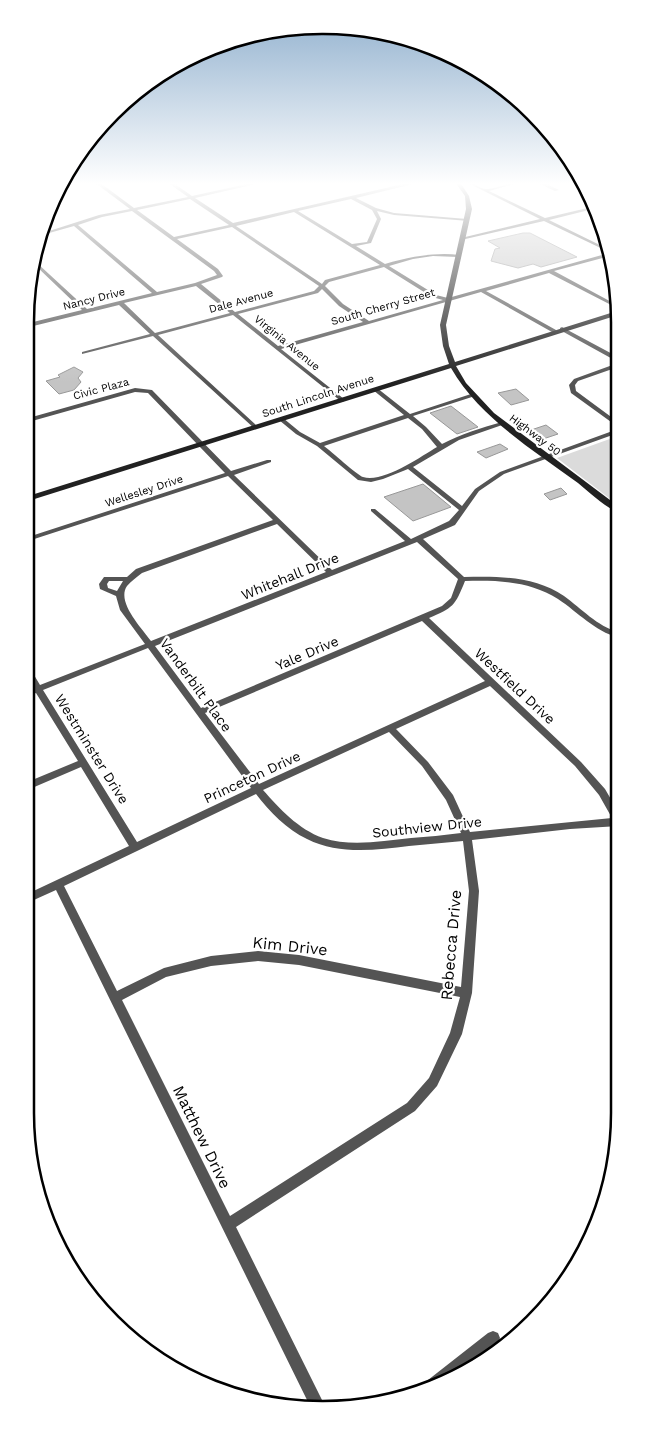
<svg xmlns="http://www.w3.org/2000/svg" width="645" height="1435" viewBox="0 0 645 1435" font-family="'Work Sans',sans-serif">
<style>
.green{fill:#dbdbdb}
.building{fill:#c4c4c4;stroke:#989898}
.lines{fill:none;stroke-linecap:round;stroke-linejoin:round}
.minor{fill:#545454;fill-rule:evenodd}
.secondary{fill:#212121;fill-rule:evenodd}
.labels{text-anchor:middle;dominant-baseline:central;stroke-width:4.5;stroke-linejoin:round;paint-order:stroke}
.far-street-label{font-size:11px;fill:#000;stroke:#fff}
.street-label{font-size:14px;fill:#000;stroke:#fff}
.near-street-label{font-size:16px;fill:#000;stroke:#fff}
.rim{fill:none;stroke:#000;stroke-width:2.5}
</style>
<rect width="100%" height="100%" fill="#fff"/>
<!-- green -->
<path class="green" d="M618,436V505L557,458Z"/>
<!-- building -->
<path class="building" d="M523,233H530L577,257L541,267L533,264L518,268L491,261L495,249L500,248L488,241Z
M74,367L83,372L78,378L81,382L74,390L59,394L46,381L60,377L58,375Z
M516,389L529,400L511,405L498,393Z
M451,406L478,427L457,434L430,413Z
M546,425L558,434L543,439L531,430Z
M500,444L508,449L486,458L477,452Z
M423,484L451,507L413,521L384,497Z
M561,488L567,494L550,500L544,494Z"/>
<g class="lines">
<!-- minor -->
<path class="minor" d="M70,182H78L63,186L64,184Z
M94,182H99L134,208L188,197L167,182H172L192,196L256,182H265L195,198L233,223L412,182H421L356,198L376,208L394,213L467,219H469V221L394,215L377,211L381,219L371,243L356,246L385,264C410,257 434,252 460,255V256L458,257L433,256L413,259L389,266L436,295L448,298L609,253L610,256L554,271L617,305V308L549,273L486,291L556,330V332H552L481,292L281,349L344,399V401L342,402L233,315L158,335L257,426V428L255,429L153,336L82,354V352L150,334L119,305L25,328V324L82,310L36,266L37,263L87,309L152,293L74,226L42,235L43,233L99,215L130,209ZM190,199L229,225L174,237L137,210ZM351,199L372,210L377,219L367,242L352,244L298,211ZM132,211L214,271L217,275L195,283L157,292L78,225L102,217ZM294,212L380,265L325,280L322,284L236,226ZM232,227L316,284L319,286L314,291L235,312L201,284L222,277L223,276L218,269L177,239ZM384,267L432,297L443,300L369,321L343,304L325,286L329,282ZM196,286L230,313L155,333L124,303ZM322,289L339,306L363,322L278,346L238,314L318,293Z
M466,182C474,182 478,188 485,189C492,190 511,182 521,182L489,191L545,218L596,206L597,208L549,220L608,249L609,252L544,221L461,240V238L540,219Z
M536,182H542L559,190L555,191Z
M562,327L618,357V362L560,330V328Z
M618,363V367L578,381L575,385L576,391L618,422V427L571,393L569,385L574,379Z
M135,388L152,390L231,471L267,460H271V462L234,475L332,570L405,541L371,511V509H375L411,539L449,521L459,510L408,469L383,479L371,482L358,480L317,446L296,434L279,420V418H283L300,432L320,443L404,415L373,390V388H377L410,414L471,394H475V396L413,416L426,427L442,444C461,434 481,428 502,422L505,424L459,440L413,467L462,506L475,489L500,472L618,429V433L504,474L479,491L455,525L423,539L464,577C498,576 535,576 564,596C582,609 597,626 618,632L619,638C593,630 579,613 558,599C530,581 497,580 465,581C455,606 453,608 429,618L581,762L605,789L619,813V826L570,829L472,840L479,891L472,993L462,1034L437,1086L415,1111L236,1227L324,1404H309L56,890L25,904V895L129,846L81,767L25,791V783L78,761L36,693L25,697V691L33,687L25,674V664L28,665L40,685L145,644L120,610L116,596L100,589L99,584L104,577H127L136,569L273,520L228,476L25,542V538L225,473L148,393L135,392L25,423V419ZM408,418L422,429L437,447C420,457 384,483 363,477C357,475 331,451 324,446ZM277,524L326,572L151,641C142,628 116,602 127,586C131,581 137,577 142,573ZM417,542L458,579L451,598L442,606L201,708L155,646ZM109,581H123L117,591L108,588L107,584ZM422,621L485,681L259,784L205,713ZM148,648L251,788L137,842L43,690ZM490,686L575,766L599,795L612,818L470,832L453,795L428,762L396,729ZM389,732L422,766L446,800L461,833C444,835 427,837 411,838C382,841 351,847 323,838C298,829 280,809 263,790ZM256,794C270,812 286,829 307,839C339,855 375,850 409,846C427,844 445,843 463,841L469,891L461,987L299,955L258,951L211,956L164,968L117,991L64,886ZM258,961L299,965L460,997L450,1033L429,1078L407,1103L230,1216L122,1000L166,977L211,966Z
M493,1331L498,1333L500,1338L498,1343L456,1376L427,1387L426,1385L428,1380L488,1333Z"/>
<!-- secondary -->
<path class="secondary" d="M455,182H460L469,196L472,209L446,325L449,346L455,362L617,311L618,315L456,366L466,383L494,413L618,506V512C606,508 589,492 578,483C532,449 480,418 451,368L25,502V497L449,364L443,346L440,325L466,209L465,196Z"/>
</g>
<!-- sky -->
<linearGradient id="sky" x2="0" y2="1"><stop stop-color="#8cadcc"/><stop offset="0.48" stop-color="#fff"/><stop offset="1" stop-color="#fff" stop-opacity="0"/></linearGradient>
<rect width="645" height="383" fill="url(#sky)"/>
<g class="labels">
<!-- far-street labels -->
<g class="far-street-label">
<text transform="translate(94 299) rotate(-14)">Nancy Drive</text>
<text transform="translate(241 301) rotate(-15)">Dale Avenue</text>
<text transform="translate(383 307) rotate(-16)">South Cherry Street</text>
<text transform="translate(287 343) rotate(39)">Virginia Avenue</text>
<text transform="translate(101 389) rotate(-15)">Civic Plaza</text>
<text transform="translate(318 396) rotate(-18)">South Lincoln Avenue</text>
<text transform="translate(535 435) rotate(37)">Highway 50</text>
<text transform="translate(144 491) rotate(-18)">Wellesley Drive</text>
</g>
<!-- street labels -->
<g class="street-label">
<text transform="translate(290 576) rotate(-22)">Whitehall Drive</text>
<text transform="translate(307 653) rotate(-23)">Yale Drive</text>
<text transform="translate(196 685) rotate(54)">Vanderbilt Place</text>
<text transform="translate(515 686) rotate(43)">Westfield Drive</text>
<text transform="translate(92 749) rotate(58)">Westminster Drive</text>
<text transform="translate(252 777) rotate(-25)">Princeton Drive</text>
<text transform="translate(427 827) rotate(-6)">Southview Drive</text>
</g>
<!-- near-street labels -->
<g class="near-street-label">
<text transform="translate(451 945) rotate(-85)">Rebecca Drive</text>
<text transform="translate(290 946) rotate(6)">Kim Drive</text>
<text transform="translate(202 1137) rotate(64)">Matthew Drive</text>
</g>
</g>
<!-- crop -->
<path d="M0 0H645V1435H0ZM322 34H323A288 288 0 0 1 611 322V1113A288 288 0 0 1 323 1401H322A288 288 0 0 1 34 1113V322A288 288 0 0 1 322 34Z" fill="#fff" fill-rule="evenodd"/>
<path class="rim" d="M322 34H323A288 288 0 0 1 611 322V1113A288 288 0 0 1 323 1401H322A288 288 0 0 1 34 1113V322A288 288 0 0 1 322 34Z"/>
</svg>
